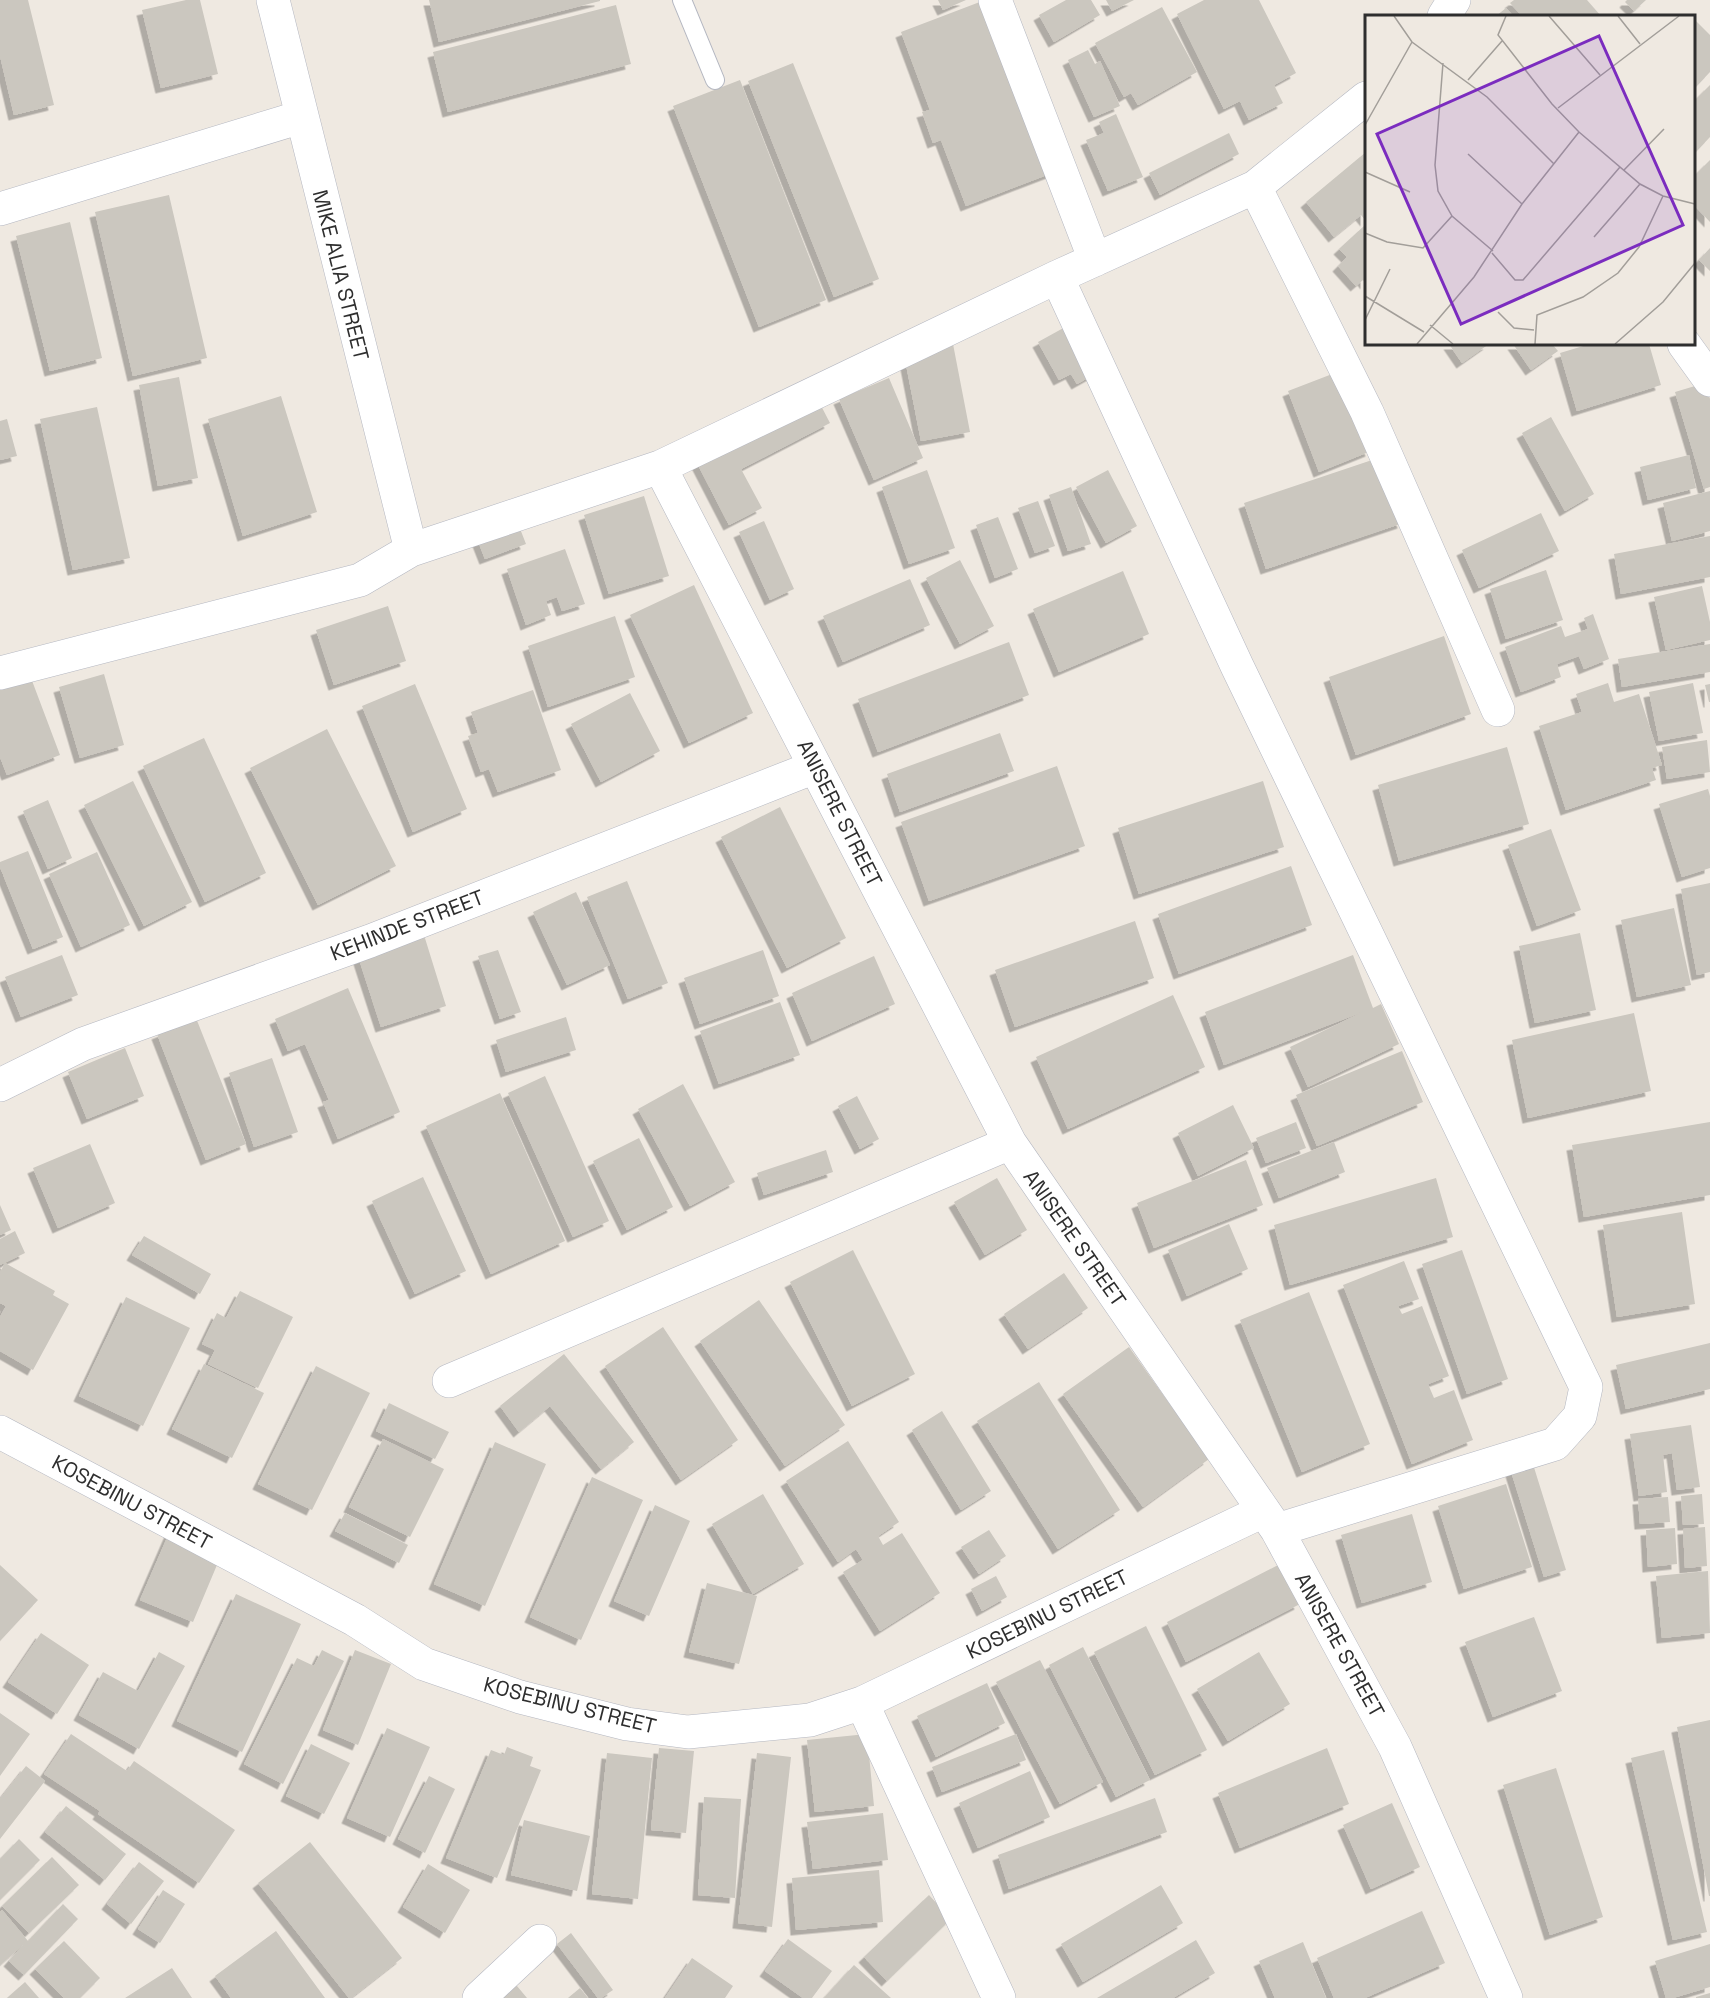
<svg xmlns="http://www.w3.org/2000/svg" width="1710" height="1998" viewBox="0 0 1710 1998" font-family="'Space Grotesk',sans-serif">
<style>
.building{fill:#cbc7bf;filter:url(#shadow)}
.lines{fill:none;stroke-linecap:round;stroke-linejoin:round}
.lane-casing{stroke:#b4b7c1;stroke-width:20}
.street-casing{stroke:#b4b7c1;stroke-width:34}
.lane{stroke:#fff;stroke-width:18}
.street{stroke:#fff;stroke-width:33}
.labels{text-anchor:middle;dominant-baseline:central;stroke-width:4.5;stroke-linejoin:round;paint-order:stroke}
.street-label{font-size:21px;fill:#2e2e2e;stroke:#fff}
.inset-road{fill:none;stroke:#a29e99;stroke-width:1.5}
.view{fill:#7b2cbf;fill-opacity:0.15;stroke:#7b2cbf;stroke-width:3}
.inset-edge{fill:none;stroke:#2e2e2e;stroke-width:3}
</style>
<defs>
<filter id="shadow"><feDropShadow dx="-5.5" dy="5.5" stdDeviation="0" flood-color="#0004"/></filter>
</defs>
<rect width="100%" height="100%" fill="#efe9e1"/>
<!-- building -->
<path class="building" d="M0,0H28L54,105L14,115L0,56Z
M186,0H200L218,74L161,88L142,10Z
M429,0H600V1L439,42Z
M938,0H966L943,10Z
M985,0L1052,173L966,206L941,140L933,143L922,112L930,110L901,32Z
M1066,0H1091L1100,15L1054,42L1039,15Z
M1106,0H1134L1112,11Z
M1204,0H1259L1296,73L1274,85L1283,103L1249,120L1240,101L1224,109L1177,14Z
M1514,0H1587L1601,16H1522L1510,3Z
M1627,0H1646L1634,11L1625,2Z
M616,5L631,64L448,112L433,52Z
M1162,7L1197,72L1138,105L1131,93L1124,97L1095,43Z
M1506,8L1513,16H1496Z
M1694,19L1710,35V72L1694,89Z
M1088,50L1095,64L1100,61L1120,106L1094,117L1068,60Z
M793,63L879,279L834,297L748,81Z
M740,80L826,300L759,327L673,106Z
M1710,85V137L1694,154V101Z
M1116,114L1143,177L1108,191L1086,140L1104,133L1099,122Z
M1229,133L1239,154L1160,195L1149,173Z
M1366,152V221L1361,215L1334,237L1306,202Z
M1710,160V222L1694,205V176Z
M169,195L207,358L133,376L95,212Z
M70,222L102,358L50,371L16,236Z
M1364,226L1366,228V284L1363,280L1356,286L1338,266L1347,257L1339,249Z
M1710,248V271L1699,260Z
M1067,326L1093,375L1077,384L1071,374L1059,380L1038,342Z
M953,344L970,432L921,441L904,354Z
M1449,344H1489L1462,363Z
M1513,344H1552L1558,351L1531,370Z
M1590,344H1649L1661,385L1577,411L1560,353Z
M1340,371L1371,451L1319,472L1288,391Z
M179,377L198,478L158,486L139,385Z
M889,378L923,458L874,480L839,399Z
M1705,383L1710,399V487L1704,489L1675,392Z
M281,396L317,512L243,536L208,419Z
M817,398L830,423L741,469L762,508L729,525L696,461Z
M97,407L130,558L73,570L40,419Z
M1551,417L1594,494L1565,511L1522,433Z
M7,419L17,456L0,460V421Z
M1689,455L1696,488L1648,500L1640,467Z
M1381,457L1403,523L1266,569L1244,503Z
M927,470L955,548L909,564L882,487Z
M1108,470L1137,526L1106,543L1076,487Z
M1071,487L1091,544L1068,551L1049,495Z
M1710,491V531L1672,541L1663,503Z
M644,496L669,576L609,594L584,515Z
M1038,501L1055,546L1035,553L1018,508Z
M1541,513L1559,551L1479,588L1462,550Z
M998,517L1018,569L995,578L976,525Z
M517,521L526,544L485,559L476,536Z
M764,521L794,589L770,600L739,532Z
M1710,536V577L1621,594L1614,554Z
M565,549L585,604L562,611L557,597L546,601L551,615L526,625L507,569Z
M960,560L994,626L960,644L926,578Z
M1546,570L1563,620L1506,639L1490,589Z
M1123,571L1149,634L1059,672L1033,609Z
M910,579L930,625L843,662L823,616Z
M694,585L753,713L689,743L630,615Z
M1702,586L1710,622V640L1666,650L1654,597Z
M388,606L406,661L334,685L316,630Z
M1593,614L1609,659L1584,669L1579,656L1557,664L1561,677L1521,692L1505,647L1561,626L1565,637L1588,629L1584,618Z
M615,616L635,677L548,707L528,646Z
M1444,636L1471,714L1356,755L1329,677Z
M1009,642L1029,695L878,752L858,699Z
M1710,644V672L1622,687L1618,659Z
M104,674L124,745L80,758L59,687Z
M31,678L60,755L7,775L0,757V690Z
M1608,683L1614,702L1639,694L1662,765L1652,768L1656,780L1566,810L1539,726L1582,712L1576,694Z
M1693,683L1703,733L1659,741L1649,692Z
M415,684L467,809L413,832L362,706Z
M1710,684V702H1709L1705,685Z
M533,690L561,770L498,792L489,769L481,772L468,736L478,733L471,712Z
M630,693L660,751L601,782L571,724Z
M327,729L396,866L318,905L250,768Z
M1000,733L1014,771L900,812L887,774Z
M204,738L266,873L205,902L143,766Z
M1707,740L1710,772L1667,779L1662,747Z
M1507,747L1529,824L1399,861L1378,785Z
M1057,766L1085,846L929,901L901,822Z
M133,781L192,902L144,926L84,805Z
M1263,781L1284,847L1139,894L1118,828Z
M1708,789L1710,796V868L1682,877L1659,804Z
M48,800L72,858L48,869L23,811Z
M780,807L846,938L787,968L721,837Z
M1551,829L1581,910L1537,926L1508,845Z
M28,851L63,937L33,949L0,867V862Z
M97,852L130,925L81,947L49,874Z
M1291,866L1312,925L1179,974L1158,914Z
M627,881L668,983L628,999L587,897Z
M1710,883V972L1697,975L1681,889Z
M576,892L610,965L567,985L533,912Z
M1674,908L1691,985L1637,997L1621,920Z
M1135,921L1154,978L1015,1027L995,970Z
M1580,933L1596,1010L1535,1023L1519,946Z
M424,935L446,1006L381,1027L358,956Z
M498,950L521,1012L500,1019L478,956Z
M763,950L779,996L700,1024L684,978Z
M62,955L78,995L21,1017L5,977Z
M1353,955L1373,1008L1381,1004L1399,1044L1308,1087L1290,1047L1365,1011L1224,1065L1205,1012Z
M874,956L895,1004L812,1041L792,993Z
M348,988L400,1112L338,1139L323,1102L329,1100L305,1044L288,1051L275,1019Z
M1173,995L1205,1067L1068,1129L1036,1057Z
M780,1002L800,1055L719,1084L700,1031Z
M1634,1013L1651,1091L1528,1118L1512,1040Z
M566,1017L576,1050L506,1072L496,1040Z
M196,1018L246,1144L206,1160L157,1034Z
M125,1048L144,1096L87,1119L68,1072Z
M1402,1051L1423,1102L1317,1146L1296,1095Z
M272,1058L298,1132L254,1147L229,1073Z
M545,1076L609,1221L573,1237L508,1093Z
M683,1084L735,1182L690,1206L638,1109Z
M500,1093L565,1241L491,1274L426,1126Z
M857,1096L879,1139L860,1149L838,1106Z
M1233,1105L1254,1148L1198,1176L1178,1133Z
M1296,1122L1306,1148L1266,1163L1256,1138Z
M1710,1122V1195L1584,1217L1572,1145Z
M639,1138L673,1207L627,1230L593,1161Z
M1334,1142L1345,1172L1279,1198L1267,1168Z
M90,1144L115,1203L58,1228L33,1168Z
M826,1150L833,1172L764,1195L757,1173Z
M1246,1160L1263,1205L1154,1248L1137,1203Z
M423,1177L466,1271L415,1294L372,1201Z
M997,1178L1027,1230L985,1255L954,1202Z
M1436,1178L1453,1237L1290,1285L1274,1225Z
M0,1205L11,1230L0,1235Z
M1682,1212L1695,1304L1617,1317L1603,1225Z
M1229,1224L1248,1269L1187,1296L1168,1250Z
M15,1231L25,1253L0,1265V1239Z
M144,1236L211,1274L200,1294L132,1255Z
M853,1250L915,1374L852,1406L790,1282Z
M1462,1250L1508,1379L1467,1394L1422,1264Z
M1404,1261L1419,1299L1398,1306L1402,1314L1422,1306L1449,1376L1428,1384L1434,1398L1454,1390L1473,1440L1412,1464L1343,1285Z
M5,1263L55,1291L53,1295L69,1304L33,1370L0,1351V1317L6,1306L0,1303V1272Z
M1064,1273L1088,1308L1028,1349L1004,1314Z
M240,1291L293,1317L258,1388L208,1364L215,1350L202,1344L217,1313L226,1318Z
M1309,1292L1370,1444L1302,1472L1240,1320Z
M126,1297L190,1328L143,1426L79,1396Z
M759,1300L845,1425L785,1466L700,1341Z
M663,1327L738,1440L681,1480L605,1366Z
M1710,1343V1389L1626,1409L1616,1365Z
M1129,1347L1209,1459L1143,1507L1063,1394Z
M564,1354L634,1442L601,1469L550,1406L519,1432L500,1406Z
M204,1364L264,1393L232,1458L172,1429Z
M316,1366L370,1393L312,1510L258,1484Z
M1039,1382L1120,1510L1058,1549L977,1421Z
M389,1403L449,1432L435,1459L376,1431Z
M942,1411L991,1491L961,1510L912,1430Z
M1691,1425L1700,1487L1677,1490L1672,1453L1663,1455L1667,1492L1639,1496L1630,1434Z
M383,1439L444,1469L410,1537L349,1507Z
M848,1441L899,1522L878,1536L883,1545L902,1533L940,1593L880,1631L843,1572L863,1560L856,1549L838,1562L786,1481Z
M495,1442L546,1464L485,1606L434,1584Z
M1532,1461L1566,1570L1544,1577L1510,1468Z
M592,1477L643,1500L581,1640L530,1617Z
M1506,1484L1532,1567L1464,1589L1438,1506Z
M763,1494L804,1564L753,1594L712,1524Z
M1702,1494L1704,1524L1683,1525L1681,1496Z
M1668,1497L1670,1522L1640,1524L1638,1499Z
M655,1505L690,1521L649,1616L614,1601Z
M345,1513L408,1545L399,1563L335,1531Z
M1412,1514L1432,1582L1362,1603L1341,1535Z
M1705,1527L1707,1566L1685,1568L1683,1529Z
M1675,1528L1677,1564L1648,1567L1646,1530Z
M989,1530L1006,1556L979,1574L961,1547Z
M170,1531L222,1553L193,1622L140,1600Z
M1280,1564L1300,1604L1186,1662L1167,1622Z
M0,1565L38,1600L0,1641Z
M1708,1571L1710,1633L1662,1638L1656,1576Z
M996,1576L1007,1597L982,1611L971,1589Z
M707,1583L757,1596L739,1664L689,1652Z
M236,1594L301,1624L242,1752L177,1721Z
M1534,1617L1562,1691L1493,1717L1465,1642Z
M1146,1626L1207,1750L1155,1775L1094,1652Z
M41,1633L89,1665L57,1714L8,1682Z
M1083,1647L1150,1780L1116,1797L1049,1665Z
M322,1650L344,1661L283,1784L244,1764L297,1658L314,1666Z
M355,1650L391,1664L358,1745L323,1730Z
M159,1652L185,1666L139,1749L79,1715L103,1672L138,1691Z
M1259,1652L1290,1704L1228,1741L1197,1689Z
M1040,1660L1103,1782L1060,1804L996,1682Z
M987,1683L1005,1723L936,1757L917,1716Z
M0,1713L30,1734L0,1776Z
M1710,1720V1896H1709L1677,1727Z
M387,1728L430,1747L390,1837L347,1818Z
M71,1734L127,1771L134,1761L235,1830L199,1883L98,1814L100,1811L44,1774Z
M867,1734L874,1806L815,1812L807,1740Z
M1016,1734L1026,1760L942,1792L932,1767Z
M311,1744L350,1763L324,1814L286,1796Z
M507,1747L533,1757L530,1766L541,1770L497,1878L446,1858L491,1750L504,1755Z
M659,1748L694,1751L686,1833L651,1830Z
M1327,1748L1349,1804L1240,1848L1218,1793Z
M1664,1750L1707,1932L1673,1940L1631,1758Z
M607,1753L652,1758L638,1899L592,1894Z
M757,1753L791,1757L772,1927L738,1923Z
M26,1766L45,1781L0,1839V1799Z
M1556,1768L1603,1917L1550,1935L1503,1785Z
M1030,1771L1050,1817L978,1848L959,1803Z
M429,1776L455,1789L425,1853L398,1839Z
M704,1797L741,1799L735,1898L698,1895Z
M1155,1798L1167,1832L1009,1889L998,1855Z
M1392,1803L1420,1867L1371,1889L1343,1825Z
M66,1806L126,1854L105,1880L45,1832Z
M883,1813L888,1860L813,1869L807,1822Z
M524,1820L590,1836L577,1891L511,1875Z
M19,1839L40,1860L0,1900V1859Z
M310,1842L402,1958L351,1998H349L258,1883Z
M52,1857L79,1885L29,1933L2,1906Z
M139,1862L164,1881L131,1924L107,1904Z
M428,1864L470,1890L445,1933L403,1907Z
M879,1870L883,1922L796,1930L792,1878Z
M1161,1885L1183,1923L1083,1982L1061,1944Z
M163,1890L185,1904L160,1943L138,1929Z
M929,1895L951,1919L887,1981L864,1957Z
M63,1904L78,1919L24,1975L9,1961L23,1945L0,1965V1912L2,1910L28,1941Z
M1422,1911L1445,1963L1365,1998H1334L1317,1958Z
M276,1931L325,1998H231L215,1976Z
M571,1933L613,1990L601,1998H598L557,1944Z
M788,1939L832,1971L812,1998H803L765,1971Z
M1196,1940L1215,1973L1173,1998H1097Z
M64,1941L100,1978L80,1998H64L35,1969Z
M1303,1942L1326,1998H1275L1259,1961Z
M1710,1944V1987L1673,1998H1666L1655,1961Z
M692,1958L733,1986L725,1998H665Z
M854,1965L891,1998H824Z
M172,1968L192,1998H125Z
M512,1980L527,1998H490Z
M25,1982L39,1998H7Z
M580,1988L588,1998H568Z
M1710,1993V1998H1696V1997Z"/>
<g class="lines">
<defs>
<path id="lane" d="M682,0L715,80"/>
<path id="street" d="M273,0L411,550
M995,0L1095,260
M1444,16L1454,0
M1255,187L1367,412L1498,710
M0,209L301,117
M1057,277L1237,666L1586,1387L1580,1416L1555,1444L1277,1530
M1684,344L1710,380
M660,467L1010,1143L1277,1530L1395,1747L1506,1998
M0,673L360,580L411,550L660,467L1057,277L1255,187L1366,98
M0,1085L83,1044L370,941L815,767
M449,1381L1010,1143
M0,1432L355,1620L424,1664L520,1697L627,1724L688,1732L810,1720L862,1703L1263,1511
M862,1703L999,1998
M479,1998L540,1941"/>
</defs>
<!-- lane casing -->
<use href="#lane" class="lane-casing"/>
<!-- street casing -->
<use href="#street" class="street-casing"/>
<!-- lane -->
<use href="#lane" class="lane"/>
<!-- street -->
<use href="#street" class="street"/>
</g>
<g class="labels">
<!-- street labels -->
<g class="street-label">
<text transform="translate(341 275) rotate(76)">MIKE ALIA STREET</text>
<text transform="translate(840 813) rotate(63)">ANISERE STREET</text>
<text transform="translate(407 925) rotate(-21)">KEHINDE STREET</text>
<text transform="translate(1075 1238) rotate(55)">ANISERE STREET</text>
<text transform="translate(132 1502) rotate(28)">KOSEBINU STREET</text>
<text transform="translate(1047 1614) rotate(-26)">KOSEBINU STREET</text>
<text transform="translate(1340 1645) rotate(61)">ANISERE STREET</text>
<text transform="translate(570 1705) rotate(14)">KOSEBINU STREET</text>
</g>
</g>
<!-- overview -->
<g transform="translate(1365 15)">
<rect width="330" height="330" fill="#efe9e1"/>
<path class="inset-road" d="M29,1L47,27L122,82L189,149M141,1L133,20L187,89L214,117L275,169L298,181L330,189M184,1L235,60M253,1L275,29M78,48L70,150L73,176L87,201L128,236M103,65L137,26M193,93L314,1M0,110L47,27M103,139L157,189M259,155L299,114M0,157L45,177M0,218L22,227L58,233L87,201M229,222L275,169M127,238L150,265H158L255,152M0,281L59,317M133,297L149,313L169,315M0,305L25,254M65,310L88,329M52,329L109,262L157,189L214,117M170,329L172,300L218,282L253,258L274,232L298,181M250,329L298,287L330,248"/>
<path class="view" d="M234,21L318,210L96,309L12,119Z"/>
<rect width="330" height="330" class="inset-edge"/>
</g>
</svg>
